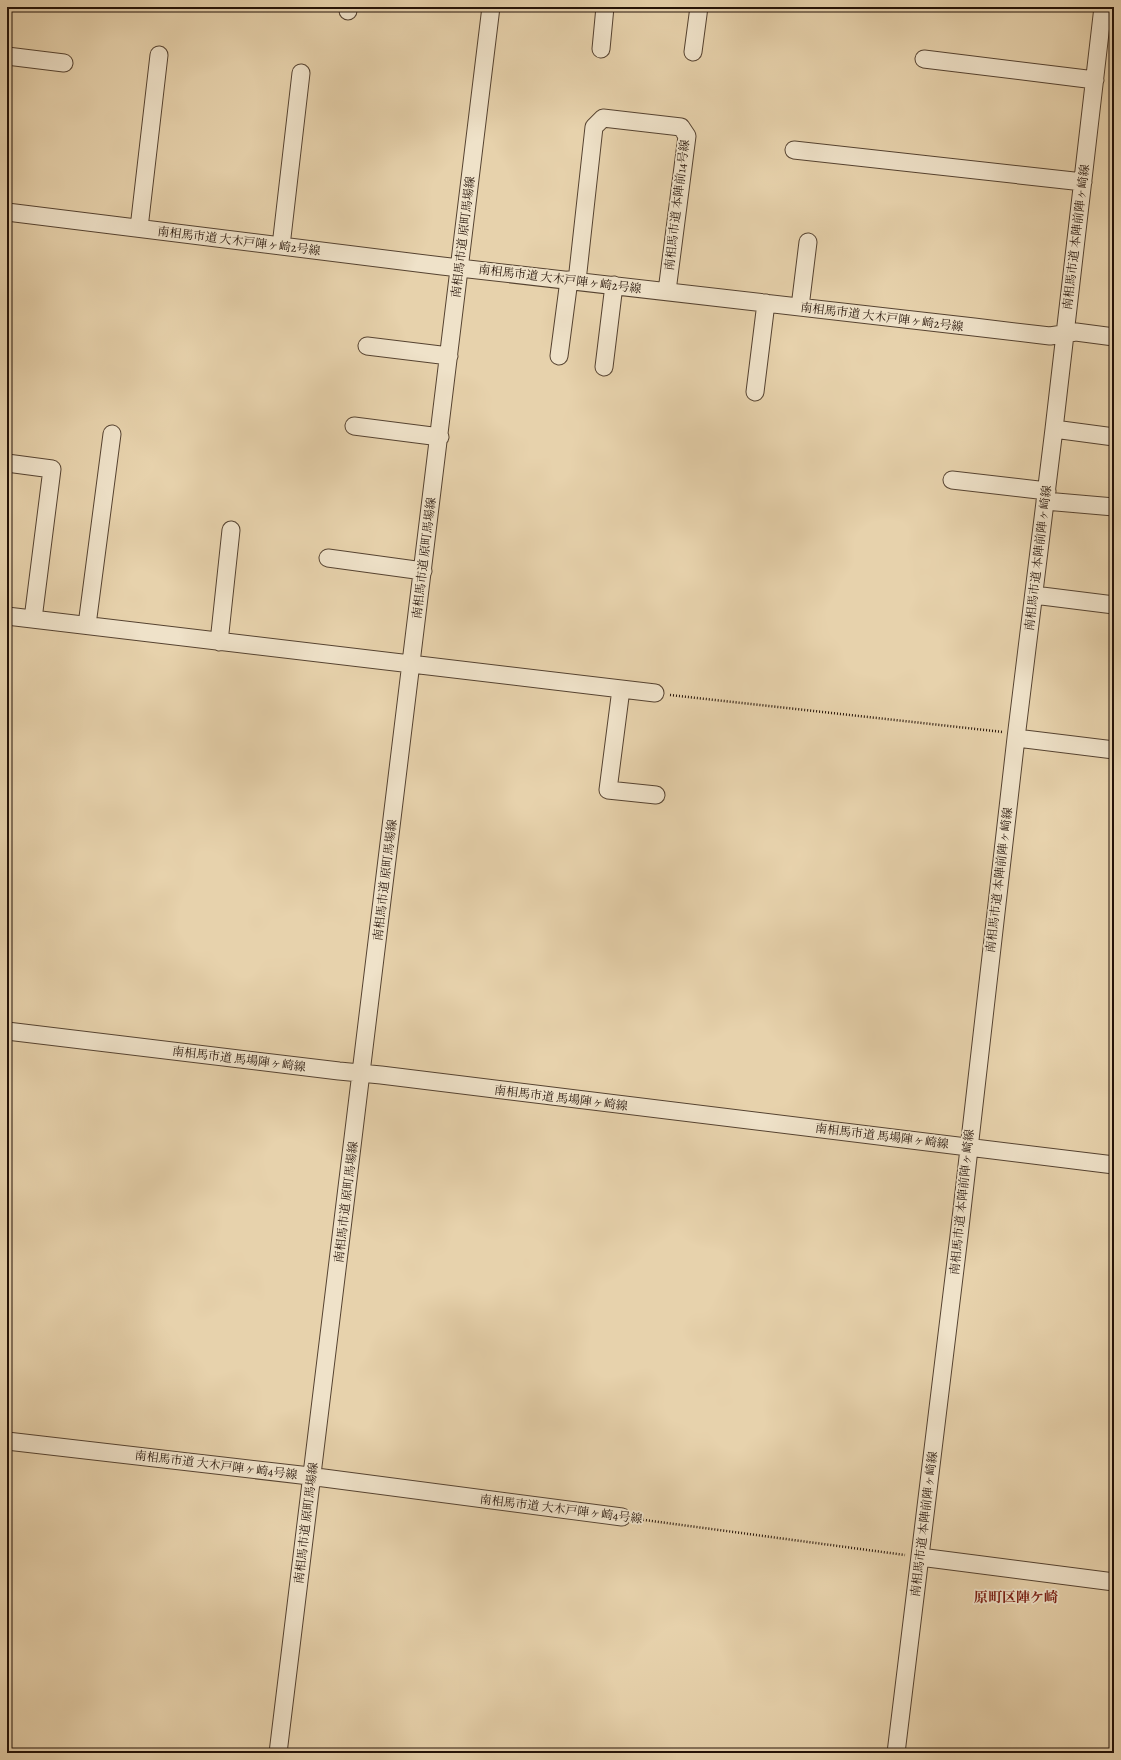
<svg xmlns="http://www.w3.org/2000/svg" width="1121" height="1760" viewBox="0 0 1121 1760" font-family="Alegreya,'Noto Serif JP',serif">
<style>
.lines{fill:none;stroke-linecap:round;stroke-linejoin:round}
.minor-casing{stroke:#564331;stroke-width:19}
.path{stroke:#251308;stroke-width:2.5;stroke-dasharray:1 2;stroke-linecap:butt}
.minor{stroke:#efe2c9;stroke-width:17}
.labels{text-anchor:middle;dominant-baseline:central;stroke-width:3.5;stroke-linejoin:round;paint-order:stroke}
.street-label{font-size:12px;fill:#251308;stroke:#efe2c9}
.quarter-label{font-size:14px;font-weight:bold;fill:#7a1f14;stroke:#efe2c9}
</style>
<rect width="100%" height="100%" fill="#e7d2ac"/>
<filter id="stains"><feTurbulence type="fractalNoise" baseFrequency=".005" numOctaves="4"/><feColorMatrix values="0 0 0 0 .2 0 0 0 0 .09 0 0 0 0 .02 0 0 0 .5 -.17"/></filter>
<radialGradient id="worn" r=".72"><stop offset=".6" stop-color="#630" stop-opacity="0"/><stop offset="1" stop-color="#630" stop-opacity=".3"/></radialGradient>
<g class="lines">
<defs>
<path id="minor" d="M348,11V7
M601,49L605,7
M693,52L699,7
M7,56L64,63
M924,59L1095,80
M794,150L1083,182
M7,212L442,266L974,327L1050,336L1076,332L1114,337
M139,228L159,55
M281,246L301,73
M577,281L594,127L603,118L681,127L687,136L667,291
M800,307L808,242
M367,346L449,356
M559,356L569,280
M604,367L614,285
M755,392L766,303
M354,426L440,437
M1054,429L1114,437
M7,463L52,469L33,619
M952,480L1047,491
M1045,501L1114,507
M328,558L423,571
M1034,595L1114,605
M7,616L655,693
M87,625L112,434
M219,642L231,530
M621,689L608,790L656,795
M1016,738L1114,750
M7,1031L339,1071L381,1075L1114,1165
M7,1441L301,1475L622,1517
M920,1557L1114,1582
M278,1753L491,7
M896,1753L959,1236L1016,738L1054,429L1103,7"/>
</defs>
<!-- minor casing -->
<use href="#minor" class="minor-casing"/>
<!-- path -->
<path class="path" d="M670,695L1003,732
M637,1519L905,1555"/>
<!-- minor -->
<use href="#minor" class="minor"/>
</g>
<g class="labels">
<!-- street labels -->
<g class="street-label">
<text transform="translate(677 205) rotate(-83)">南相馬市道 本陣前14号線</text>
<text transform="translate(463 237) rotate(-83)">南相馬市道 原町馬場線</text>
<text transform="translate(1076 237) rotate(-83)">南相馬市道 本陣前陣ヶ崎線</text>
<text transform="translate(239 241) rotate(7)">南相馬市道 大木戸陣ヶ崎2号線</text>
<text transform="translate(560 279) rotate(7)">南相馬市道 大木戸陣ヶ崎2号線</text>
<text transform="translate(882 317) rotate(7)">南相馬市道 大木戸陣ヶ崎2号線</text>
<text transform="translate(424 558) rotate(-83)">南相馬市道 原町馬場線</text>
<text transform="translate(1038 558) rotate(-83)">南相馬市道 本陣前陣ヶ崎線</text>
<text transform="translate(385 880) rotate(-83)">南相馬市道 原町馬場線</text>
<text transform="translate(999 880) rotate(-83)">南相馬市道 本陣前陣ヶ崎線</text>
<text transform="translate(239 1059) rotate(7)">南相馬市道 馬場陣ヶ崎線</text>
<text transform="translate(561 1098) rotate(7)">南相馬市道 馬場陣ヶ崎線</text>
<text transform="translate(882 1136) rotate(7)">南相馬市道 馬場陣ヶ崎線</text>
<text transform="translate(346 1202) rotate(-83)">南相馬市道 原町馬場線</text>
<text transform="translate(962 1202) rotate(-84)">南相馬市道 本陣前陣ヶ崎線</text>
<text transform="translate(216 1465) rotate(7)">南相馬市道 大木戸陣ヶ崎4号線</text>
<text transform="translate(561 1509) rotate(7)">南相馬市道 大木戸陣ヶ崎4号線</text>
<text transform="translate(306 1523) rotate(-83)">南相馬市道 原町馬場線</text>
<text transform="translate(924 1524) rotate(-83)">南相馬市道 本陣前陣ヶ崎線</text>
</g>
<!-- quarter labels -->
<g class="quarter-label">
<text x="1016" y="1597">原町区陣ケ崎</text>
</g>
</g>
<!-- margin -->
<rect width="1121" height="1760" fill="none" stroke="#e7d2ac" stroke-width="24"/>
<rect x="8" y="8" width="1105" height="1744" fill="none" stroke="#251308" stroke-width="2"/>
<rect x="12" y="12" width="1097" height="1736" fill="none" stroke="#251308"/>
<rect width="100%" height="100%" filter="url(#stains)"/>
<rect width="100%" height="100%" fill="url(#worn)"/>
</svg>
